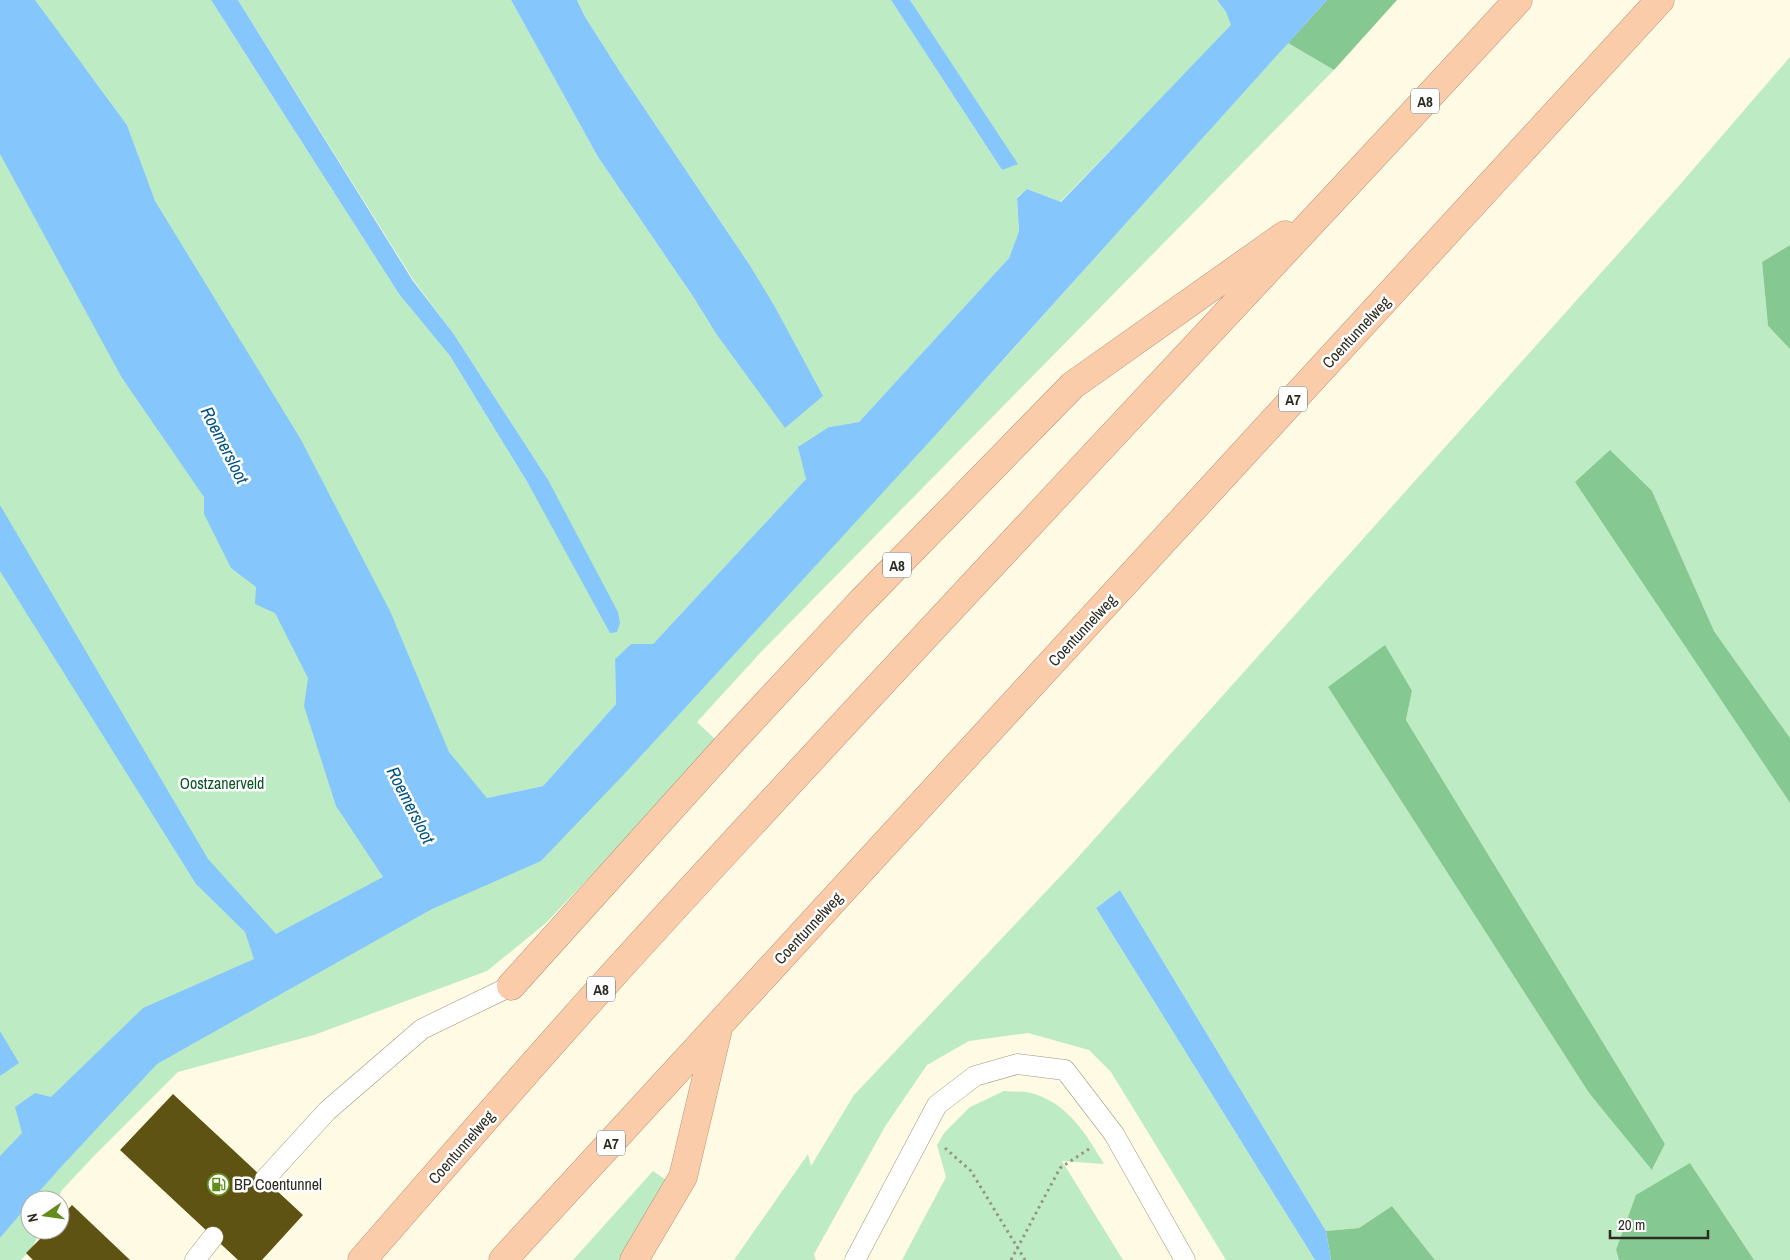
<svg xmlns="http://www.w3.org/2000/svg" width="1790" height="1260" viewBox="0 0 1790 1260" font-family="'Archivo Narrow',sans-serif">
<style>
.green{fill:#bdebc4;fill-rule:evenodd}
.forest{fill:#85c892}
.water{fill:#85c7fc}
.building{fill:#5f5314}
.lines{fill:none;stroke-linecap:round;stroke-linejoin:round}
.lane-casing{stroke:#9c977d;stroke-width:21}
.highway-casing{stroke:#b3947a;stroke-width:29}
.path{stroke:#989484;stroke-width:3;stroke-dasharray:2.5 4;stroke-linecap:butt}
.lane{stroke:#fff;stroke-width:20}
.highway{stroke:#fbccaa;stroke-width:28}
.labels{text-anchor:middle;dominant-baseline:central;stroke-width:5;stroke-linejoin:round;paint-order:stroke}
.shield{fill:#fff;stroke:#6d6b64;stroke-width:1}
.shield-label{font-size:15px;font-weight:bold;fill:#2e2c21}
.street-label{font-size:16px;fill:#2e2c21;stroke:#fff}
.park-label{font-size:16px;fill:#0c5727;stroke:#fff}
.poi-label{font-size:16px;fill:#2e2c21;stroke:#fff;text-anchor:start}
.water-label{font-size:18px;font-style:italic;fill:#015484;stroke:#fff}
</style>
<rect width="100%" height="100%" fill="#fffae4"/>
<!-- green -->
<path class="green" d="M0,0L71,51L35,0H211L399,294L450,356L529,485L547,478L453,333L414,281L238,0H511L598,157L694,298L715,332L749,264L622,75L584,15L577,0H891L1002,170L1017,163L910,0H1217L1226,12L1232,25L1060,202L1027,189L1017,197L1019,231L1009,258L859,422L829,427L806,479L653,644H631L615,659L616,704L543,786L487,798L459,765L489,808L630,768L1006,357L1288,43L1334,70L762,651L697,722L715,739L631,833L546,923L487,971L314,1035L178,1072L93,1157L62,1190L57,1200H32L66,1161L0,1230ZM82,64L127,125L139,158Z
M1790,57V245L1762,262L1768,326L1790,349V738L1714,631L1652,491L1575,482L1790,803V1260H1754L1690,1163L1616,1250L1619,1260H1435L1392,1206L1359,1228L1326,1231L1120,890L1096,908L1315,1260H1226L1111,1072L1089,1050L1028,1033L969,1041L927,1065L886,1125L814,1254L816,1260H734L808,1154L811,1166L854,1095L1072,864L1677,188ZM1328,687L1412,691L1406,720L1665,1144L1653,1169L1589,1093Z
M1004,1091C1013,1092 1023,1091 1031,1093C1068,1103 1086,1134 1104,1164L1062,1161L1123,1260H902L946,1177L937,1145L944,1133L970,1107Z
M653,1171L666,1180L620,1260H573Z
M30,1203V1230H41L32,1248L21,1260H0V1238Z"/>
<!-- forest -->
<path class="forest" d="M1327,0H1397L1334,70L1288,43Z
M1790,245V349L1768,326L1762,262Z
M1610,450L1652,491L1714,631L1790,738V803L1575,482Z
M1385,645L1412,691L1406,720L1665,1144L1652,1170L1589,1093L1328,687Z
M1690,1163L1754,1260H1619L1616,1250L1636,1195Z
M1392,1206L1435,1260H1331L1326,1231L1359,1228Z"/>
<!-- water -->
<path class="water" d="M0,0H35L127,125L155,201L300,438L390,611L449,752L487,798L543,786L616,704L615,659L631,644H653L806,479L798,447L829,427L859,422L1009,258L1019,231L1017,198L1027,189L1061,202L1231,25L1226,12L1217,0H1327L931,440L630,768L541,861L432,909L157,1064L61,1167L32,1200H30V1203L0,1238V1156L22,1133L15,1107L35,1093L51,1097L143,1008L254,959L245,932L196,884L0,571V505L208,859L276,934L383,877L336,806L304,706L308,678L275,613L255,604L256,587L231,568L204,514V497L122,378L0,154Z
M211,0H238L413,281L453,333L547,478L618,612L620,623L617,632L610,633L529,485L450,356L399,294Z
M511,0H577L584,15L622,75L749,264L775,307L823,396L785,428L715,332L694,298L598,157Z
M891,0H910L1018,164L1002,170Z
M1120,890L1326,1231L1331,1260H1315L1096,908Z
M0,1031L19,1063L0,1076Z"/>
<!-- building -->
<path class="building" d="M173,1094L303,1215L262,1260H238L120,1150Z
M72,1205L130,1260H33L26,1253L49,1230H60V1218Z"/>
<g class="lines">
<defs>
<path id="lane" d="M265,1179L327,1111L422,1029L511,986
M195,1260L213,1237
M855,1260L937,1105L975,1076L1017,1064L1065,1070L1114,1134L1185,1260"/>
<path id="highway" d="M511,986L729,744L860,603L1073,385L1285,235
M362,1260C445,1165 527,1070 612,976C910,648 1217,327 1518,0
M503,1260L1660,0
M634,1260L683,1177L718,1029"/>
</defs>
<!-- lane casing -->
<use href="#lane" class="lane-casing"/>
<!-- highway casing -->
<use href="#highway" class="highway-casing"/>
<!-- path -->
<path class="path" d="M945,1148L971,1171L1025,1260
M1011,1260L1060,1168L1092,1147"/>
<!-- lane -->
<use href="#lane" class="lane"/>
<!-- highway -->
<use href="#highway" class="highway"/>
</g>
<!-- icons -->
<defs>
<symbol id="fuel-ring" viewBox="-11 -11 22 22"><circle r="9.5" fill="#fff" stroke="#628c1b" stroke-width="1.5"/><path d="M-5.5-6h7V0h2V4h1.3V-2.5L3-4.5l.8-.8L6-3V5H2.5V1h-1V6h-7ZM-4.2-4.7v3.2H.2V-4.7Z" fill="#628c1b"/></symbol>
</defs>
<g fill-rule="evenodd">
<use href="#fuel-ring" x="206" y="1172" width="25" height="25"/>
</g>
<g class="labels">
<!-- shield labels -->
<g class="shield">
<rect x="1411" y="88.5" width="28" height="25" rx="4"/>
<rect x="1279" y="386.5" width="28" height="25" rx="4"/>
<rect x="883" y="552.5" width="28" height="25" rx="4"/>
<rect x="587" y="976.5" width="28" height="25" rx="4"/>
<rect x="597" y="1130.5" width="28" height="25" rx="4"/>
</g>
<g class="shield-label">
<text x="1425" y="101">A8</text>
<text x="1293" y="399">A7</text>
<text x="897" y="565">A8</text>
<text x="601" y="989">A8</text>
<text x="611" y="1143">A7</text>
</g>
<!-- street labels -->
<g class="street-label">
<text transform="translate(1356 332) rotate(-47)">Coentunnelweg</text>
<text transform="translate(1082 630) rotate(-47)">Coentunnelweg</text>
<text transform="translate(808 928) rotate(-47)">Coentunnelweg</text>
<text transform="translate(461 1147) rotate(-49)">Coentunnelweg</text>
</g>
<!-- park labels -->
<g class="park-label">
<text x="222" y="783">Oostzanerveld</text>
</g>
<!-- poi labels -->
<g class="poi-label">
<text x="234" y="1184">BP Coentunnel</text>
</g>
<!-- water labels -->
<g class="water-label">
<text transform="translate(225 445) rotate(63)">Roemersloot</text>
<text transform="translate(411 805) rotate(63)">Roemersloot</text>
</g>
</g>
<!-- north arrow -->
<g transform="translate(45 1215) rotate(257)"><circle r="24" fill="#ffffff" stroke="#ababa6"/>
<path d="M0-4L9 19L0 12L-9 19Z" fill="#628c1b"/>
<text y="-8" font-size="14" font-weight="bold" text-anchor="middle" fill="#2e2c21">N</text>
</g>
<!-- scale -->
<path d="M1610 1230v8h98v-8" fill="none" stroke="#2e2c21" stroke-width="2.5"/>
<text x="1618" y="1230" font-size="15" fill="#2e2c21" stroke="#ffffff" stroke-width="4" paint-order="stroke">20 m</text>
</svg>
